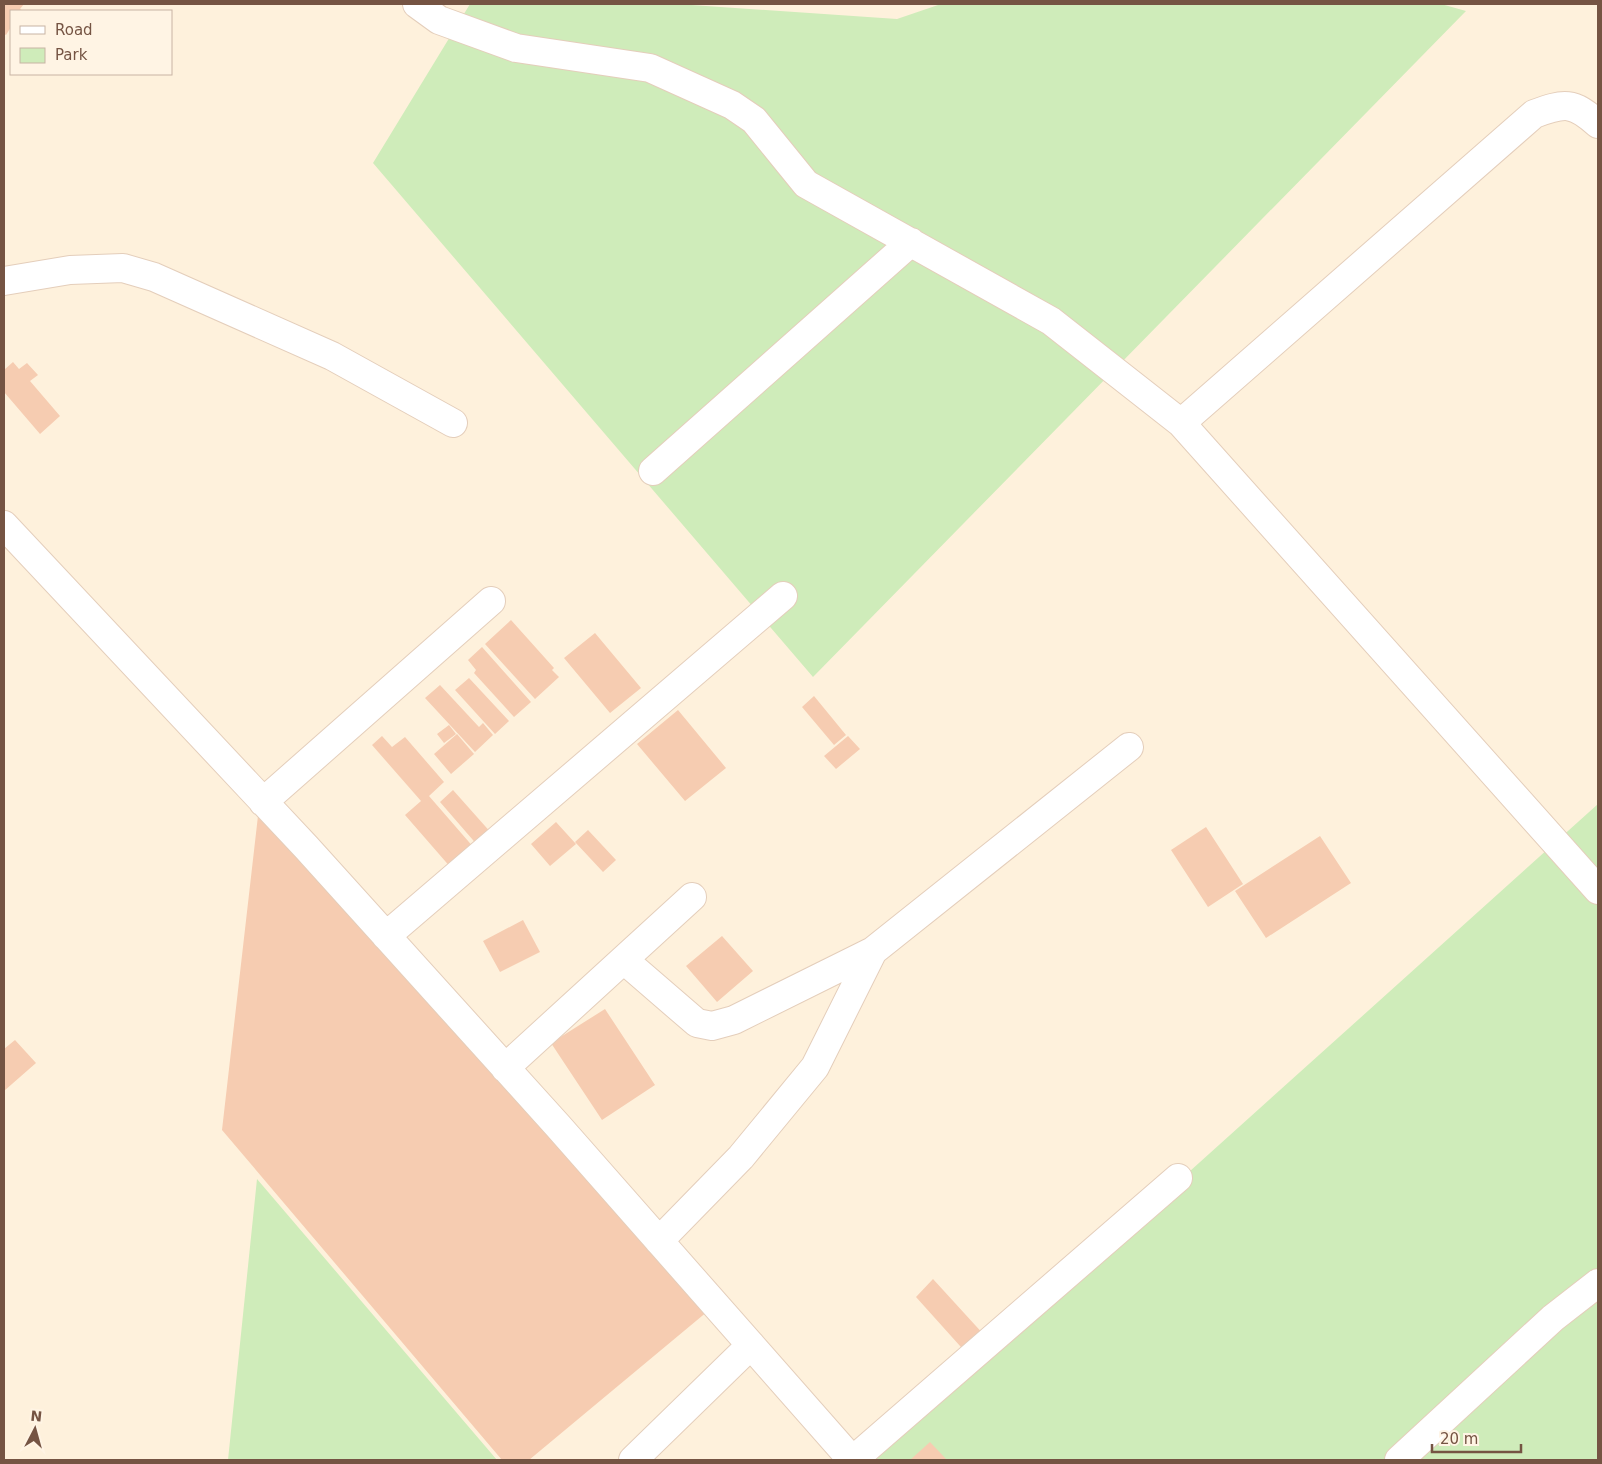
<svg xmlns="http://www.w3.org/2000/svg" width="1602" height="1464" viewBox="0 0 1602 1464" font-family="'DejaVu Sans',sans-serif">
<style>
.green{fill:#cfecba}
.building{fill:#f6ccb1}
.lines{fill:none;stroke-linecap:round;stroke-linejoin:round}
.minor-casing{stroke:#e4cebb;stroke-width:30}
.minor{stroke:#fff;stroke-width:28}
</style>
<rect width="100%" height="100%" fill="#fef1dc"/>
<!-- green -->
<path class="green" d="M470,4H677L897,19L941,4H1441L1466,11L813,677L373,163Z
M1598,804V1460L870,1459Z
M257,1179L497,1460H228Z"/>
<!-- building -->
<path class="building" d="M5,4H24L20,9L23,11H11V27L6,35L4,34Z
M13,362L19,369L27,363L38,375L30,381L60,416L40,434L4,392V370Z
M511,620L554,668L552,670L559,677L535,699L485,644Z
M595,633L641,688L610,713L564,658Z
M482,647L531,702L514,717L474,673L476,670L468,660Z
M469,678L509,721L495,734L455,690Z
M440,685L479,727L483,723L493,735L475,752L425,698Z
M814,696L846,735L834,745L802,707Z
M678,710L726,768L685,801L637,744Z
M449,725L456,734L444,743L437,734Z
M457,734L474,754L451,774L434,754Z
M382,736L392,747L405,737L444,782L429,796L475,849L452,869L405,815L421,801L372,745Z
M848,736L860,749L836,769L824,756Z
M453,790L493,835L479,847L440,802Z
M259,807L708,1311L529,1460H502L222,1130Z
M556,822L576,844L550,866L531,844Z
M1206,827L1243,884L1208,907L1171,850Z
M588,830L616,860L603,872L575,842Z
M1320,836L1351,883L1266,938L1235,891Z
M523,920L540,952L500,972L483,941Z
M722,936L753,971L717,1002L686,966Z
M605,1009L655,1085L602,1120L551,1043Z
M15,1040L36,1063L4,1091V1049Z
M933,1279L986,1337L969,1356L916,1297Z
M930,1442L947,1460H910Z"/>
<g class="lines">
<defs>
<path id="minor" d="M417,4L439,20L516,48L650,68L732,105L754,120L806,184L1051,321L1181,423L1598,890
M4,281L70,270L123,268L154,277L332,356L453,423
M1181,423L1534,114C1564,103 1573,101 1598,124
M653,471L911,242
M4,525L306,847L558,1126L852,1460
M263,802L491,601
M386,936L783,596
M624,960L697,1023L712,1026L734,1020L873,951
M505,1068L692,897
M659,1241L741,1157L815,1067L873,951L1129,747
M633,1460L751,1345
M853,1460L1178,1178
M1399,1460L1553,1318L1598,1283"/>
</defs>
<!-- minor casing -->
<use href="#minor" class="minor-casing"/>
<!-- minor -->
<use href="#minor" class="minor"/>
</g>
<!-- border -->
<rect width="1602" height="1464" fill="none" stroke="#755443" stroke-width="10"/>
<!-- legend -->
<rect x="10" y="10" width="162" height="65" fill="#fff4e4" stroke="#c8b4a4"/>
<rect x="20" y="26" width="25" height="8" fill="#ffffff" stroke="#c8b4a4"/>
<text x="55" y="35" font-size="15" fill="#755443">Road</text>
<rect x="20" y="48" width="25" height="15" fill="#cfecba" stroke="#c8b4a4"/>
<text x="55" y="60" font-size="15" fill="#755443">Park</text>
<!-- north arrow -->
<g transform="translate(35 1429) rotate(6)" stroke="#fff4e4" stroke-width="4" paint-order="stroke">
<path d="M0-4L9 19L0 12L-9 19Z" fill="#755443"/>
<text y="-8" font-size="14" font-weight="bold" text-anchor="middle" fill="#755443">N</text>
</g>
<!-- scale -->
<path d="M1432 1444v8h89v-8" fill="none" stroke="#755443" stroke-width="2.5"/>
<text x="1440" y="1444" font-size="15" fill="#755443" stroke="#fff4e4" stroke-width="4" paint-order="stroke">20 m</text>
</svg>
